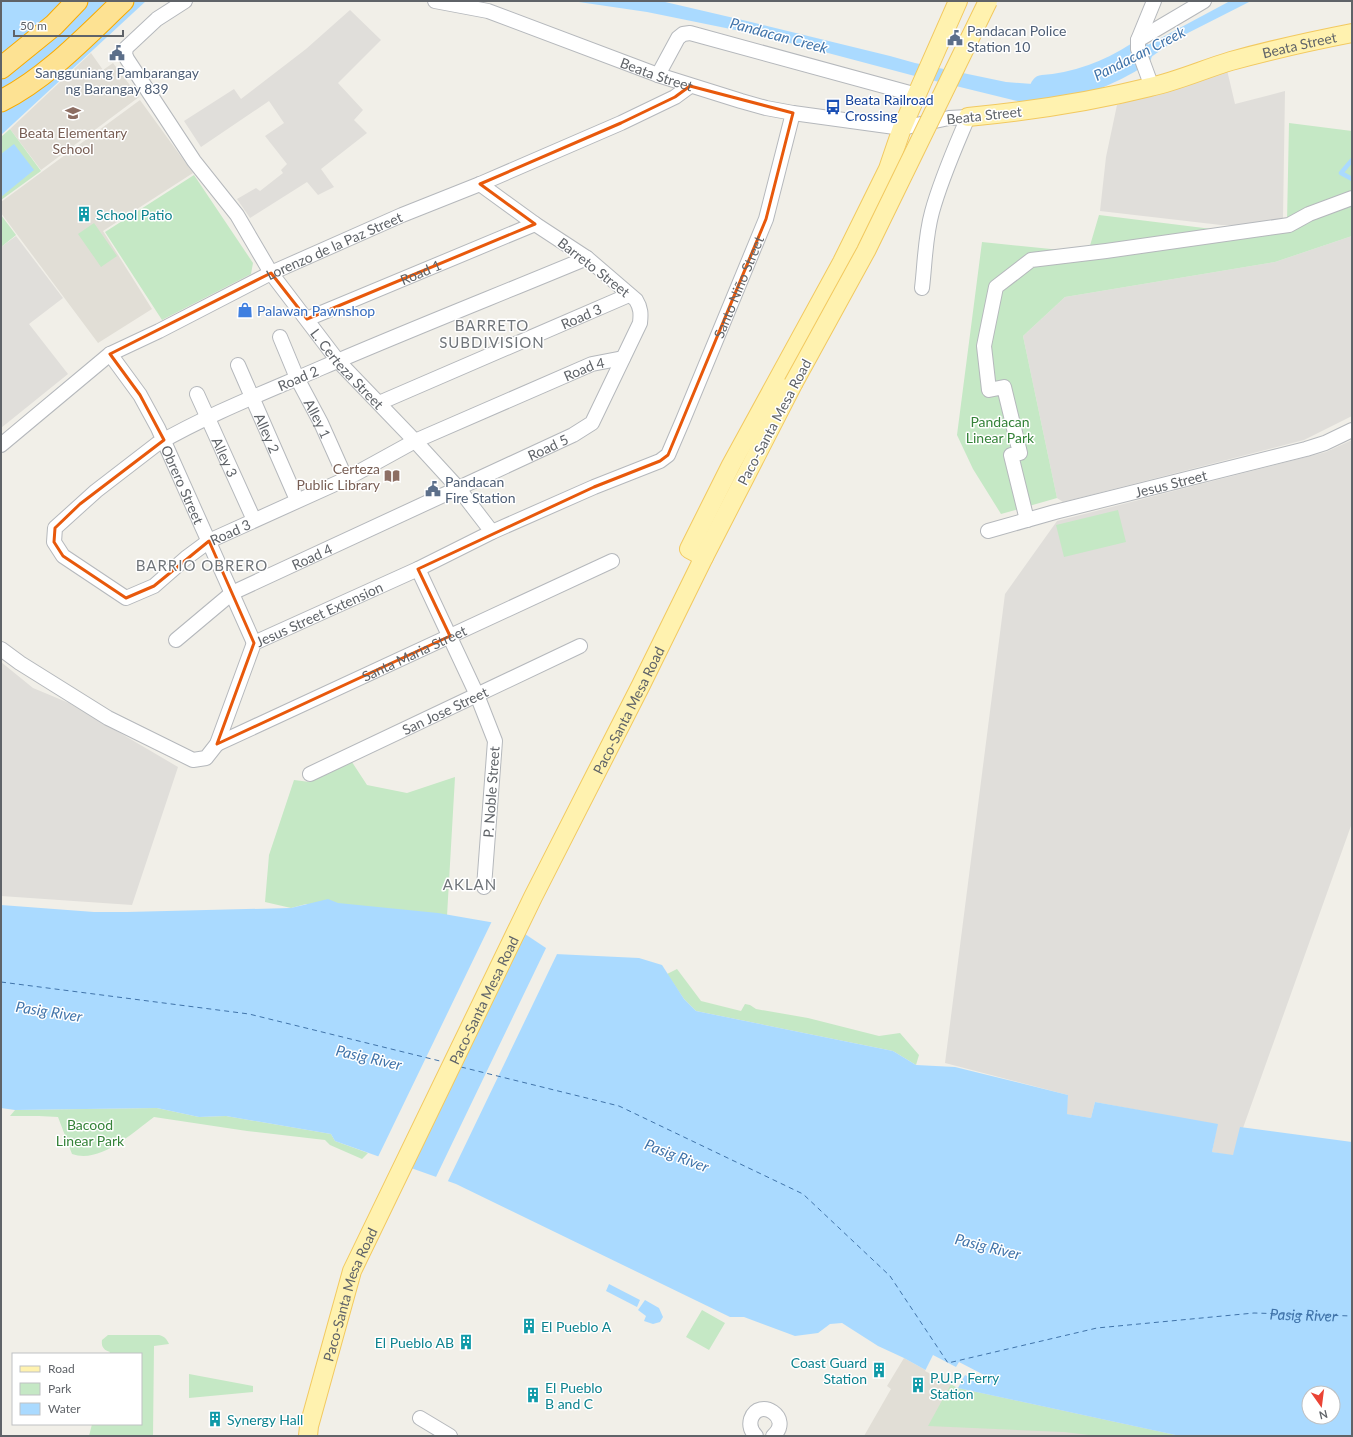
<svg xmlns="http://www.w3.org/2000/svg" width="1353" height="1437" viewBox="0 0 1353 1437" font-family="Lato,sans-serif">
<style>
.industrial{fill:#e0deda}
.education{fill:#e1ded6}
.green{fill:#c5e8c5}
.water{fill:#aadaff;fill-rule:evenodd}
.pier{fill:#f1efe8}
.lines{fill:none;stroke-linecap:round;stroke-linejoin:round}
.stream{stroke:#aadaff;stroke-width:4.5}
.river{stroke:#aadaff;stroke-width:26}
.ferry{stroke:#4174aa;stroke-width:1;stroke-dasharray:5 4;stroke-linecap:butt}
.minor-casing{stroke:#b5b8bc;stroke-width:16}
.major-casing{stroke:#f2c960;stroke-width:20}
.highway-casing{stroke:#f9ab00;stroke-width:23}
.minor{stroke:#fff;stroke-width:14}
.major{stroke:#fff2af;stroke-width:18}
.highway{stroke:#fde293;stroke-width:21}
.major-bridge-casing{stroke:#f2c960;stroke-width:20;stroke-linecap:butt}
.major-bridge{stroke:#fff2af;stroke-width:18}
.marked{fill:none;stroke:#e8590c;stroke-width:3;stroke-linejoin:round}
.labels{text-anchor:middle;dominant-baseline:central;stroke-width:3;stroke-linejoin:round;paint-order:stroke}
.service-label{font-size:14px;fill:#4e5e75;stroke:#fff;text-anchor:start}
.street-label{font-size:14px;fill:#5f6368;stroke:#fff}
.transit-label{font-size:14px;fill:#164399;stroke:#fff;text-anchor:start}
.education-label{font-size:14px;fill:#785e54;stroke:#fff}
.culture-label{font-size:14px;fill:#0d838f;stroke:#fff;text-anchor:start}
.shop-label{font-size:14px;fill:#366cbe;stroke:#fff;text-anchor:start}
.park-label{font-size:14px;fill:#348238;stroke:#fff}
.water-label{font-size:15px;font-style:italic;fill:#4174aa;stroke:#fff}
.neighbourhood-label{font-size:15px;letter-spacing:1px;fill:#70757a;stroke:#fff}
</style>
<rect width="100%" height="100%" fill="#f1efe8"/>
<!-- industrial -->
<path class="industrial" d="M350,10L381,40L338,83L363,110L354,120L367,133L321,169L334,187L318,195L307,182L250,218L237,199L256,188L260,191L283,173L281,170L287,164L265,136L284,123L269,101L201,147L184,121L234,89L241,99L306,49Z
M1227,70L1235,104L1285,91L1283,218L1269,225H1221L1100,211L1106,157L1117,105Z
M16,236L63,298L29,324L68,374L1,428V247Z
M1352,236V416L1304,440L1063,502L1057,498L1023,336L1065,297L1275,262Z
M1352,440V823L1233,1156L1212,1152L1217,1125L1095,1102L1091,1118L1066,1114L1068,1095L945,1063L1005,594L1057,521L1326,452Z
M1,662L33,688L69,703L178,767L132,905L1,896Z"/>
<!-- education -->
<path class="education" d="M91,53L103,70L113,63L139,97L41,170L10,129Z
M140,100L193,173L103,231L152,309L98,343L1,213V202Z
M904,1358L958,1388L1180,1436H864L891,1389L887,1386Z"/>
<!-- green -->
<path class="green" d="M1289,123L1352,131V236L1275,262L1065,297L1023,336L1057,498L1001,514L973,469L957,435L982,242L1061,250L1089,249L1099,215L1220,230L1287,222Z
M10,129L41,171L1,200V137Z
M194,175L253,263L251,274L162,320L105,232Z
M1,215L16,235L1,247Z
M94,223L117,256L101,267L78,234Z
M1118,510L1126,542L1064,557L1056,525Z
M350,759L367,785L407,793L455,777L447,916L306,904L291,908L265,902L269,855L294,780L310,782Z
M677,969L701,1001L741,1011L745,1004L750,1005L756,1009L808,1018L879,1036L900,1033L919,1055L916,1065L893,1051L696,1011L684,999L667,974Z
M157,1108L199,1117L226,1116L331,1134L335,1141L368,1153L362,1159L330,1145L325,1140L247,1131L154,1117C132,1133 100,1164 72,1154L58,1117L39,1116H10L15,1110Z
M702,1310L725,1323L709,1350L686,1337Z
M108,1335H159C164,1336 167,1339 169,1344L154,1346L153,1436H80H89L92,1424H141V1354H109L110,1352C104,1350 101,1347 102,1340Z
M189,1374L253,1386V1392L189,1398Z
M951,1384L958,1388L1180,1436H1097L1064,1432L928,1426Z"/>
<!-- water -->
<path class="water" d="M1,1H146L1,135Z
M572,1H661L751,22L890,56L915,63L1006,82L1046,85L1091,81L1146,46L1230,1H1251L1178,38L1130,72L1100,89L1063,98L1025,103L911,75L760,35L647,12Z
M14,144L34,170L1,197V154Z
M328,899L338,903L438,913L513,926L555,954L639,958L662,965L684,999L696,1011L893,1051L916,1065L955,1067L1068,1095L1067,1114L1091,1118L1095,1102L1218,1124L1212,1152L1233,1155L1240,1127L1352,1142V1436H1180L958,1388L904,1358L878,1346L842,1323L830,1324L818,1333L795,1336L744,1317H730L456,1184L335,1141L331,1134L226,1116L199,1117L157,1108L15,1110L1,1108V905L94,912H127L291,908ZM1309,1393H1333V1417H1309Z
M609,1284L640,1300L637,1307L606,1291Z
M645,1300L659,1308L663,1317L660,1322L653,1324L644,1321L646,1316L638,1310Z"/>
<!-- pier -->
<path class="pier" d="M492,921L514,925L411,1170L377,1159Z
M547,946L558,952L447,1183L435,1179Z
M933,1355L956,1367L959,1362L986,1376L982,1384L965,1375L958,1388L925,1371Z"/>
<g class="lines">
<!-- stream -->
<path class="stream" d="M1352,160L1341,173L1352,179"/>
<!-- river -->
<path class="river" d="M1043,88C1078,85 1110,73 1139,54"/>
<!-- ferry -->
<g class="ferry">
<path d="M1,982L249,1014L444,1062"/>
<path id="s1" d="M461,1067L619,1106L803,1194L890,1276L948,1363L1097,1328L1254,1313L1352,1316"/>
</g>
<defs>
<g id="minor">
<path id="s2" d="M185,1L157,19L126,48L125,54L127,59L194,161L237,215L271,273L338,361L415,441L459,489L492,532"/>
<path id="s3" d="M435,1L488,11L658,75L741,101L766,108L793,113L902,128L949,118L968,117C955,148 941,179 932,212C925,237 925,263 922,288"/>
<path d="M1138,40L1204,1"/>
<path d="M658,75L678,38L683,34L690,33L917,95"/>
<path d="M1152,87L1138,49V40L1154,1"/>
<path id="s4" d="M587,258C498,295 409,330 321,368C266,392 209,414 157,444L96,491L55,528L54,542L63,556L126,598L154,586L186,558L209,541L346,479L415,441L592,364L623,358"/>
<path id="s5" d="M307,319L535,224"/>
<path id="s6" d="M280,337L297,378L321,423L346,479"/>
<path id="s7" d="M110,354L140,395L158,428L254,643"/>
<path id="s8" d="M238,365L297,500"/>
<path id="s9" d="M197,394L254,520"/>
<path id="s10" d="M379,403L629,295"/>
<path id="s11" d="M1,445L110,354L159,331L271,273L402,215L480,184L621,123L675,97L690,86"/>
<path d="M1027,520L1011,455L1020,453L1004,387L989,390L984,346L996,287L1031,260L1106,251L1289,225L1309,214L1352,198"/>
<path id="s12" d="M988,531L1055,512L1306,449L1325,443L1352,430"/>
<path d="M418,569L477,695L495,741L484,887"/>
<path id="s13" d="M176,640L232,593L573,435L592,423L640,323C641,314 641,308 636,300L587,258L535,224L480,184"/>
<path id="s14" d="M1,649L20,663L108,718L193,760L206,758L217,744L254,643L418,569L492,532L594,487L660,461L668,455L683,420L766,219L793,113"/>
<path id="s15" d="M217,744L612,561"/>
<path id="s16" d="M310,774L580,646"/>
<path d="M420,1418L450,1436"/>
<path d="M756,1436C752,1432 749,1426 751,1419C759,1396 794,1418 773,1436"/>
</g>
<g id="major">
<path id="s17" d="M968,117C1030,111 1090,102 1150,87C1178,81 1204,69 1231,61C1271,50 1311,41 1352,33"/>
<path d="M704,557L689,549L731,465L842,262L888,169L902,128L958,1"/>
<path id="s18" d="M308,1436L309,1426L352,1271L533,897L641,685L704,557L793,384"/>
</g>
<path id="highway" d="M1,68L54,25L77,1
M1,101C48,77 85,37 123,1"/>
</defs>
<!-- minor casing -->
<use href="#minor" class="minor-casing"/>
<!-- major casing -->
<use href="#major" class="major-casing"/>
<!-- highway casing -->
<use href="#highway" class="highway-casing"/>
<!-- minor -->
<use href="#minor" class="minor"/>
<!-- major -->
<use href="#major" class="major"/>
<!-- highway -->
<use href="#highway" class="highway"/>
<defs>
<path id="major-bridge" d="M793,384L866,251L988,1"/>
</defs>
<!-- major-bridge casing -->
<use href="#major-bridge" class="major-bridge-casing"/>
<!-- major-bridge -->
<use href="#major-bridge" class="major-bridge"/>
</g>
<!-- marked area -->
<path class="marked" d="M690,86L793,113L766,219L668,455L660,461L594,487L418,569L450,636L217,744L254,643L209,541L154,586L126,598L63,556L54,542L55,528L80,504L164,440L140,395L110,354L271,273L307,319L535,224L480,184L621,123L675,97Z"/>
<!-- icons -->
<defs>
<symbol id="civic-bare" viewBox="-9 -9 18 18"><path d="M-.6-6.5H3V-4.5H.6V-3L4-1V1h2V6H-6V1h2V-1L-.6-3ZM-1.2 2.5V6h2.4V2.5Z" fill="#5c6f8a" stroke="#fff" stroke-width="2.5" paint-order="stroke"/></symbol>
<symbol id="bus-bare" viewBox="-9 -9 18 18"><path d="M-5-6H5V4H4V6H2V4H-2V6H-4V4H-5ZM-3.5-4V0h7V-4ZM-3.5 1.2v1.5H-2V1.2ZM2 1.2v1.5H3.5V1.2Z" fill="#1a4fb4" stroke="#fff" stroke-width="2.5" paint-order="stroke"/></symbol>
<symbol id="school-bare" viewBox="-9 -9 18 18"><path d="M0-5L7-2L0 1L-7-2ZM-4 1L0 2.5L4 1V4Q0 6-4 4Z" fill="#8d6e63" stroke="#fff" stroke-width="2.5" paint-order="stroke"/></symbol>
<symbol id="building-bare" viewBox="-9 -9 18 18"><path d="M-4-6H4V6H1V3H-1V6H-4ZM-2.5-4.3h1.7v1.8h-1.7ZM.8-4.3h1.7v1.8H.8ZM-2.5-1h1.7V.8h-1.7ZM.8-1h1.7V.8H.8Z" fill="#0f9aa8" stroke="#fff" stroke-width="2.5" paint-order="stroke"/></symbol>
<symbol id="shop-bare" viewBox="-9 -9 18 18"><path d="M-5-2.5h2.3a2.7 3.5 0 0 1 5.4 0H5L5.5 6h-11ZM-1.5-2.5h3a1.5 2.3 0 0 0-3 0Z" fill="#3f7fe0" stroke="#fff" stroke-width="2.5" paint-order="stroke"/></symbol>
<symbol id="library-bare" viewBox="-9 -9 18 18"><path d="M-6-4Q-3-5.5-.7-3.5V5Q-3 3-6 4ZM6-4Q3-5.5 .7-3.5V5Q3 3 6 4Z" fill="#8d6e63" stroke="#fff" stroke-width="2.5" paint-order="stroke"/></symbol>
</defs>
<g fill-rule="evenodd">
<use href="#civic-bare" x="944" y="27" width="22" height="22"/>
<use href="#civic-bare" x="106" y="42" width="22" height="22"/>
<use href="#bus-bare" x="822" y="96" width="22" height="22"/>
<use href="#school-bare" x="62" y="102" width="22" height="22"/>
<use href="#building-bare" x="73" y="203" width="22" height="22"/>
<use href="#shop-bare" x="234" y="299" width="22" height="22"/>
<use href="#library-bare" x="381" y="465" width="22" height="22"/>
<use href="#civic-bare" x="422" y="478" width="22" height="22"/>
<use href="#building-bare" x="518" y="1315" width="22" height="22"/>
<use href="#building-bare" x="455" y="1331" width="22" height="22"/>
<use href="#building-bare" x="868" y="1359" width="22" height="22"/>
<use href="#building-bare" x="907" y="1374" width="22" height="22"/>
<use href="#building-bare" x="522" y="1384" width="22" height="22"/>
<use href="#building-bare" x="204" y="1408" width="22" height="22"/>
</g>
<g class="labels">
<!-- service labels -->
<g class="service-label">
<text x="967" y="30">Pandacan Police<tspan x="967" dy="16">Station 10</tspan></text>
<text x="117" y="72" text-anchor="middle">Sangguniang Pambarangay<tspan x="117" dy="16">ng Barangay 839</tspan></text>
<text x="445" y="481">Pandacan<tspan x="445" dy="16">Fire Station</tspan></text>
</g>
<!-- street labels -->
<g class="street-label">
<text stroke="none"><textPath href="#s17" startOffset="340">Beata Street</textPath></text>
<text stroke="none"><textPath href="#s3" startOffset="234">Beata Street</textPath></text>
<text transform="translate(984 115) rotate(-6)">Beata Street</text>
<text stroke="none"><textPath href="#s11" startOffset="391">Lorenzo de la Paz Street</textPath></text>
<text transform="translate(594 267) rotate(38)">Barreto Street</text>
<text stroke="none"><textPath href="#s5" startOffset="123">Road 1</textPath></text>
<text stroke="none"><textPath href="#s14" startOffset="998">Santo Niño Street</textPath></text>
<text stroke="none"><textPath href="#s10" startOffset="220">Road 3</textPath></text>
<text stroke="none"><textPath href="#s2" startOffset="468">L. Certeza Street</textPath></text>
<text stroke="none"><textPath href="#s4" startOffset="1222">Road 4</textPath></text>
<text transform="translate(298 378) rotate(-23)">Road 2</text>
<text stroke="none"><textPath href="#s6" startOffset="90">Alley 1</textPath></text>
<text transform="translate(774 422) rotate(-62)">Paco-Santa Mesa Road</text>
<text stroke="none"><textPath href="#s8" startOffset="74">Alley 2</textPath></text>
<text stroke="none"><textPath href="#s13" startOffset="421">Road 5</textPath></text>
<text stroke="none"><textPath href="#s9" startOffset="69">Alley 3</textPath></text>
<text stroke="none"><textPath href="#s7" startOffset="150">Obrero Street</textPath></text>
<text stroke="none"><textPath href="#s12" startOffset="189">Jesus Street</textPath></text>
<text stroke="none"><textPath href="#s4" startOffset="832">Road 3</textPath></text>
<text stroke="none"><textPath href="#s13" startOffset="161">Road 4</textPath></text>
<text stroke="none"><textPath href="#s14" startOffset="432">Jesus Street Extension</textPath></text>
<text stroke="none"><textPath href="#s15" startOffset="217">Santa Maria Street</textPath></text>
<text stroke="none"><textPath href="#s16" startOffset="149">San Jose Street</textPath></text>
<text stroke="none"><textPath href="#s18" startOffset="796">Paco-Santa Mesa Road</textPath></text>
<text transform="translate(491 792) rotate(-86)">P. Noble Street</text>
<text stroke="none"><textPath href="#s18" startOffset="472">Paco-Santa Mesa Road</textPath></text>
<text stroke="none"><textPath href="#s18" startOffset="148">Paco-Santa Mesa Road</textPath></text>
</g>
<!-- transit labels -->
<g class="transit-label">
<text x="845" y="99">Beata Railroad<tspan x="845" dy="16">Crossing</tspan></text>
</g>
<!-- education labels -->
<g class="education-label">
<text x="73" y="132">Beata Elementary<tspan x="73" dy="16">School</tspan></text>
<text x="380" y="468" text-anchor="end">Certeza<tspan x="380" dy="16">Public Library</tspan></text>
</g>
<!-- culture labels -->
<g class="culture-label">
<text x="96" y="214">School Patio</text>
<text x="541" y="1326">El Pueblo A</text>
<text x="454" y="1342" text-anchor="end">El Pueblo AB</text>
<text x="867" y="1362" text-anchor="end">Coast Guard<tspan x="867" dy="16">Station</tspan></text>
<text x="930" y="1377">P.U.P. Ferry<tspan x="930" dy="16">Station</tspan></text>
<text x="545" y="1387">El Pueblo<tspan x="545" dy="16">B and C</tspan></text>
<text x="227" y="1419">Synergy Hall</text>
</g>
<!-- shop labels -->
<g class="shop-label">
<text x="257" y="310">Palawan Pawnshop</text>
</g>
<!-- park labels -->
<g class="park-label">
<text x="1000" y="421">Pandacan<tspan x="1000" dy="16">Linear Park</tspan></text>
<text x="90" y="1124">Bacood<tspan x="90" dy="16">Linear Park</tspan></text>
</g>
<!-- water labels -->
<g class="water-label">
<text transform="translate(779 35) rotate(15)">Pandacan Creek</text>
<text transform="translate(1139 53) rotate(-27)">Pandacan Creek</text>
<text transform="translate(49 1011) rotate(9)">Pasig River</text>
<text transform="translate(369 1057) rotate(13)">Pasig River</text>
<text transform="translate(677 1155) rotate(21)">Pasig River</text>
<text transform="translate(988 1246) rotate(14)">Pasig River</text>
<text stroke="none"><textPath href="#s1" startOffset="951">Pasig River</textPath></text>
</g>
<!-- neighbourhood labels -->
<g class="neighbourhood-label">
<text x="492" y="325">BARRETO<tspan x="492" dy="17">SUBDIVISION</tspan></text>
<text x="202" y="565">BARRIO OBRERO</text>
<text x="470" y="884">AKLAN</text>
</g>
</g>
<!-- border -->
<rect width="1353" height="1437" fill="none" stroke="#5f6368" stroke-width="4"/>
<!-- legend -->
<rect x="12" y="1353" width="130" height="72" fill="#ffffff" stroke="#bfc1c3"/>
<rect x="20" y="1366" width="20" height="6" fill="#fff2af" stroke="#bfc1c3"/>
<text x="48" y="1373" font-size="12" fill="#5f6368">Road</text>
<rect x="20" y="1383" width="20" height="12" fill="#c5e8c5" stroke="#bfc1c3"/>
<text x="48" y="1393" font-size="12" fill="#5f6368">Park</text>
<rect x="20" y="1403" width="20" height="12" fill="#aadaff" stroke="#bfc1c3"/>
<text x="48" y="1413" font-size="12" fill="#5f6368">Water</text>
<!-- north arrow -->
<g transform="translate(1321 1405) rotate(166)"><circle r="19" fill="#ffffff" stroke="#bfc1c3"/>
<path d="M0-3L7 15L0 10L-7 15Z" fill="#ea4335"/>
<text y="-6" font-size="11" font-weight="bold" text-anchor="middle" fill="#5f6368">N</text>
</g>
<!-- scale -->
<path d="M14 30v6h109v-6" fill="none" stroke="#5f6368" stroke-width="2"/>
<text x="20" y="30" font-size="12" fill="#5f6368" stroke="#ffffff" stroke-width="3" paint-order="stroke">50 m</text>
</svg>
